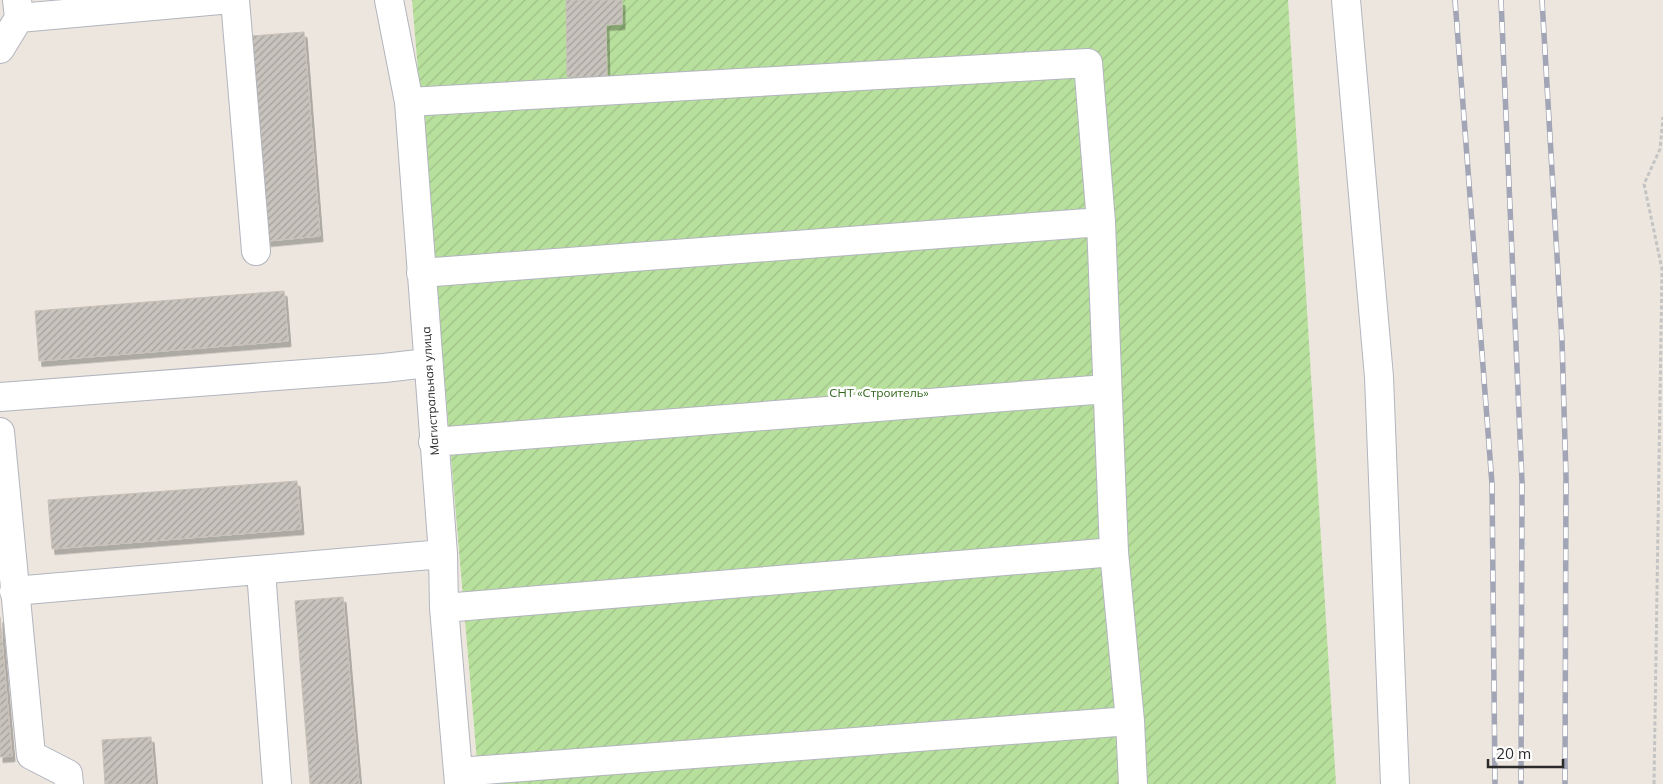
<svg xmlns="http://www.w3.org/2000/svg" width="1663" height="784" viewBox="0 0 1663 784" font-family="Mulish,sans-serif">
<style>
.garden{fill:url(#garden-furrows)}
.building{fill:url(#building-hatch);stroke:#c8c1b8;filter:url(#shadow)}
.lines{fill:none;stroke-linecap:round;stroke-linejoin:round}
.minor-casing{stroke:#b2b5be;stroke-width:30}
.path{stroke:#c4c4c4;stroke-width:3;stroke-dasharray:4 2.5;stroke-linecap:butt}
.minor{stroke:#fff;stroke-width:28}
.rail-casing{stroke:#a1a5b5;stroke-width:5.5}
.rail{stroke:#fff;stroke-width:4;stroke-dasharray:11;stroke-linecap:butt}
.labels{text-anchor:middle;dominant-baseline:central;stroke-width:5;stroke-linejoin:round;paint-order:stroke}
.street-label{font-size:12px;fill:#2b2b2b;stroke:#fff}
.park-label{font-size:12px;fill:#31661e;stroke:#fff}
</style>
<defs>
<pattern id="garden-furrows" width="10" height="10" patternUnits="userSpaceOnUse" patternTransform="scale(1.25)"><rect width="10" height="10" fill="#b8e09d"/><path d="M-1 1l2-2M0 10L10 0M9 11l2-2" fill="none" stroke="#9ec087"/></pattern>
<pattern id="building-hatch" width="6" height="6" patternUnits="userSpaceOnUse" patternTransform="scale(1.25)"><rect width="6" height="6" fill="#c8c4bd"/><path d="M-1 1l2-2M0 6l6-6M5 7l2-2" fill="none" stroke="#a39f9a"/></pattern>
<filter id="shadow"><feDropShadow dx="3" dy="5.5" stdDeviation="0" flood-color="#0004"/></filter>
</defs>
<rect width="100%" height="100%" fill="#ece6de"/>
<!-- garden -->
<path class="garden" d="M412,0H1288L1336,784H479Z"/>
<!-- building -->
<path class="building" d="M566,0H622V24L606,25L607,77H567Z
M304,32L320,236L268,241L251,36Z
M284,291L288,341L39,361L35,311Z
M297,481L301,529L52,549L48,500Z
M343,597L359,784H310L295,601Z
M0,617L12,756L0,757Z
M151,737L155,784H105L102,740Z"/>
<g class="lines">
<defs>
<path id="minor" d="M17,0L19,18L220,0
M235,0L256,251
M389,0L409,102L443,554L444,608L459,784
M1346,0L1379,377L1395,784
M0,49L19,18
M409,102L1088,63L1101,222L1114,552L1130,721L1133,784
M421,273L1101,222
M0,397L384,368L427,363
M0,432L31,755L68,774L69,784
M433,442L1106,389
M261,571L277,784
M14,591L443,554
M444,608L1114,552
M458,772L1130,721"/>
</defs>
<!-- minor casing -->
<use href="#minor" class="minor-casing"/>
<!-- path -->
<path class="path" d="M1654,784L1662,269L1644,184L1660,149L1663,117"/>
<!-- minor -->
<use href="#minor" class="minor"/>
<defs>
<path id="rail" d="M1455,0L1492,484L1495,784
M1501,0L1522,482L1521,784
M1542,0L1562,341L1566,477L1565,784"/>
</defs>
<!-- rail casing -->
<use href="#rail" class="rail-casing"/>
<!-- rail -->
<use href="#rail" class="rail"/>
</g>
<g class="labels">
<!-- street labels -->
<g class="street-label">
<text transform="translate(430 391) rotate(-94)">Магистральная улица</text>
</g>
<!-- park labels -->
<g class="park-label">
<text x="879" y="392">СНТ «Строитель»</text>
</g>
</g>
<!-- scale -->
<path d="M1488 759v8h75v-8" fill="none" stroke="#2b2b2b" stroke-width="2.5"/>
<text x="1496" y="759" font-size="15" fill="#2b2b2b" stroke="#ffffff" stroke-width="4" paint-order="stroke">20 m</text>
</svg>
